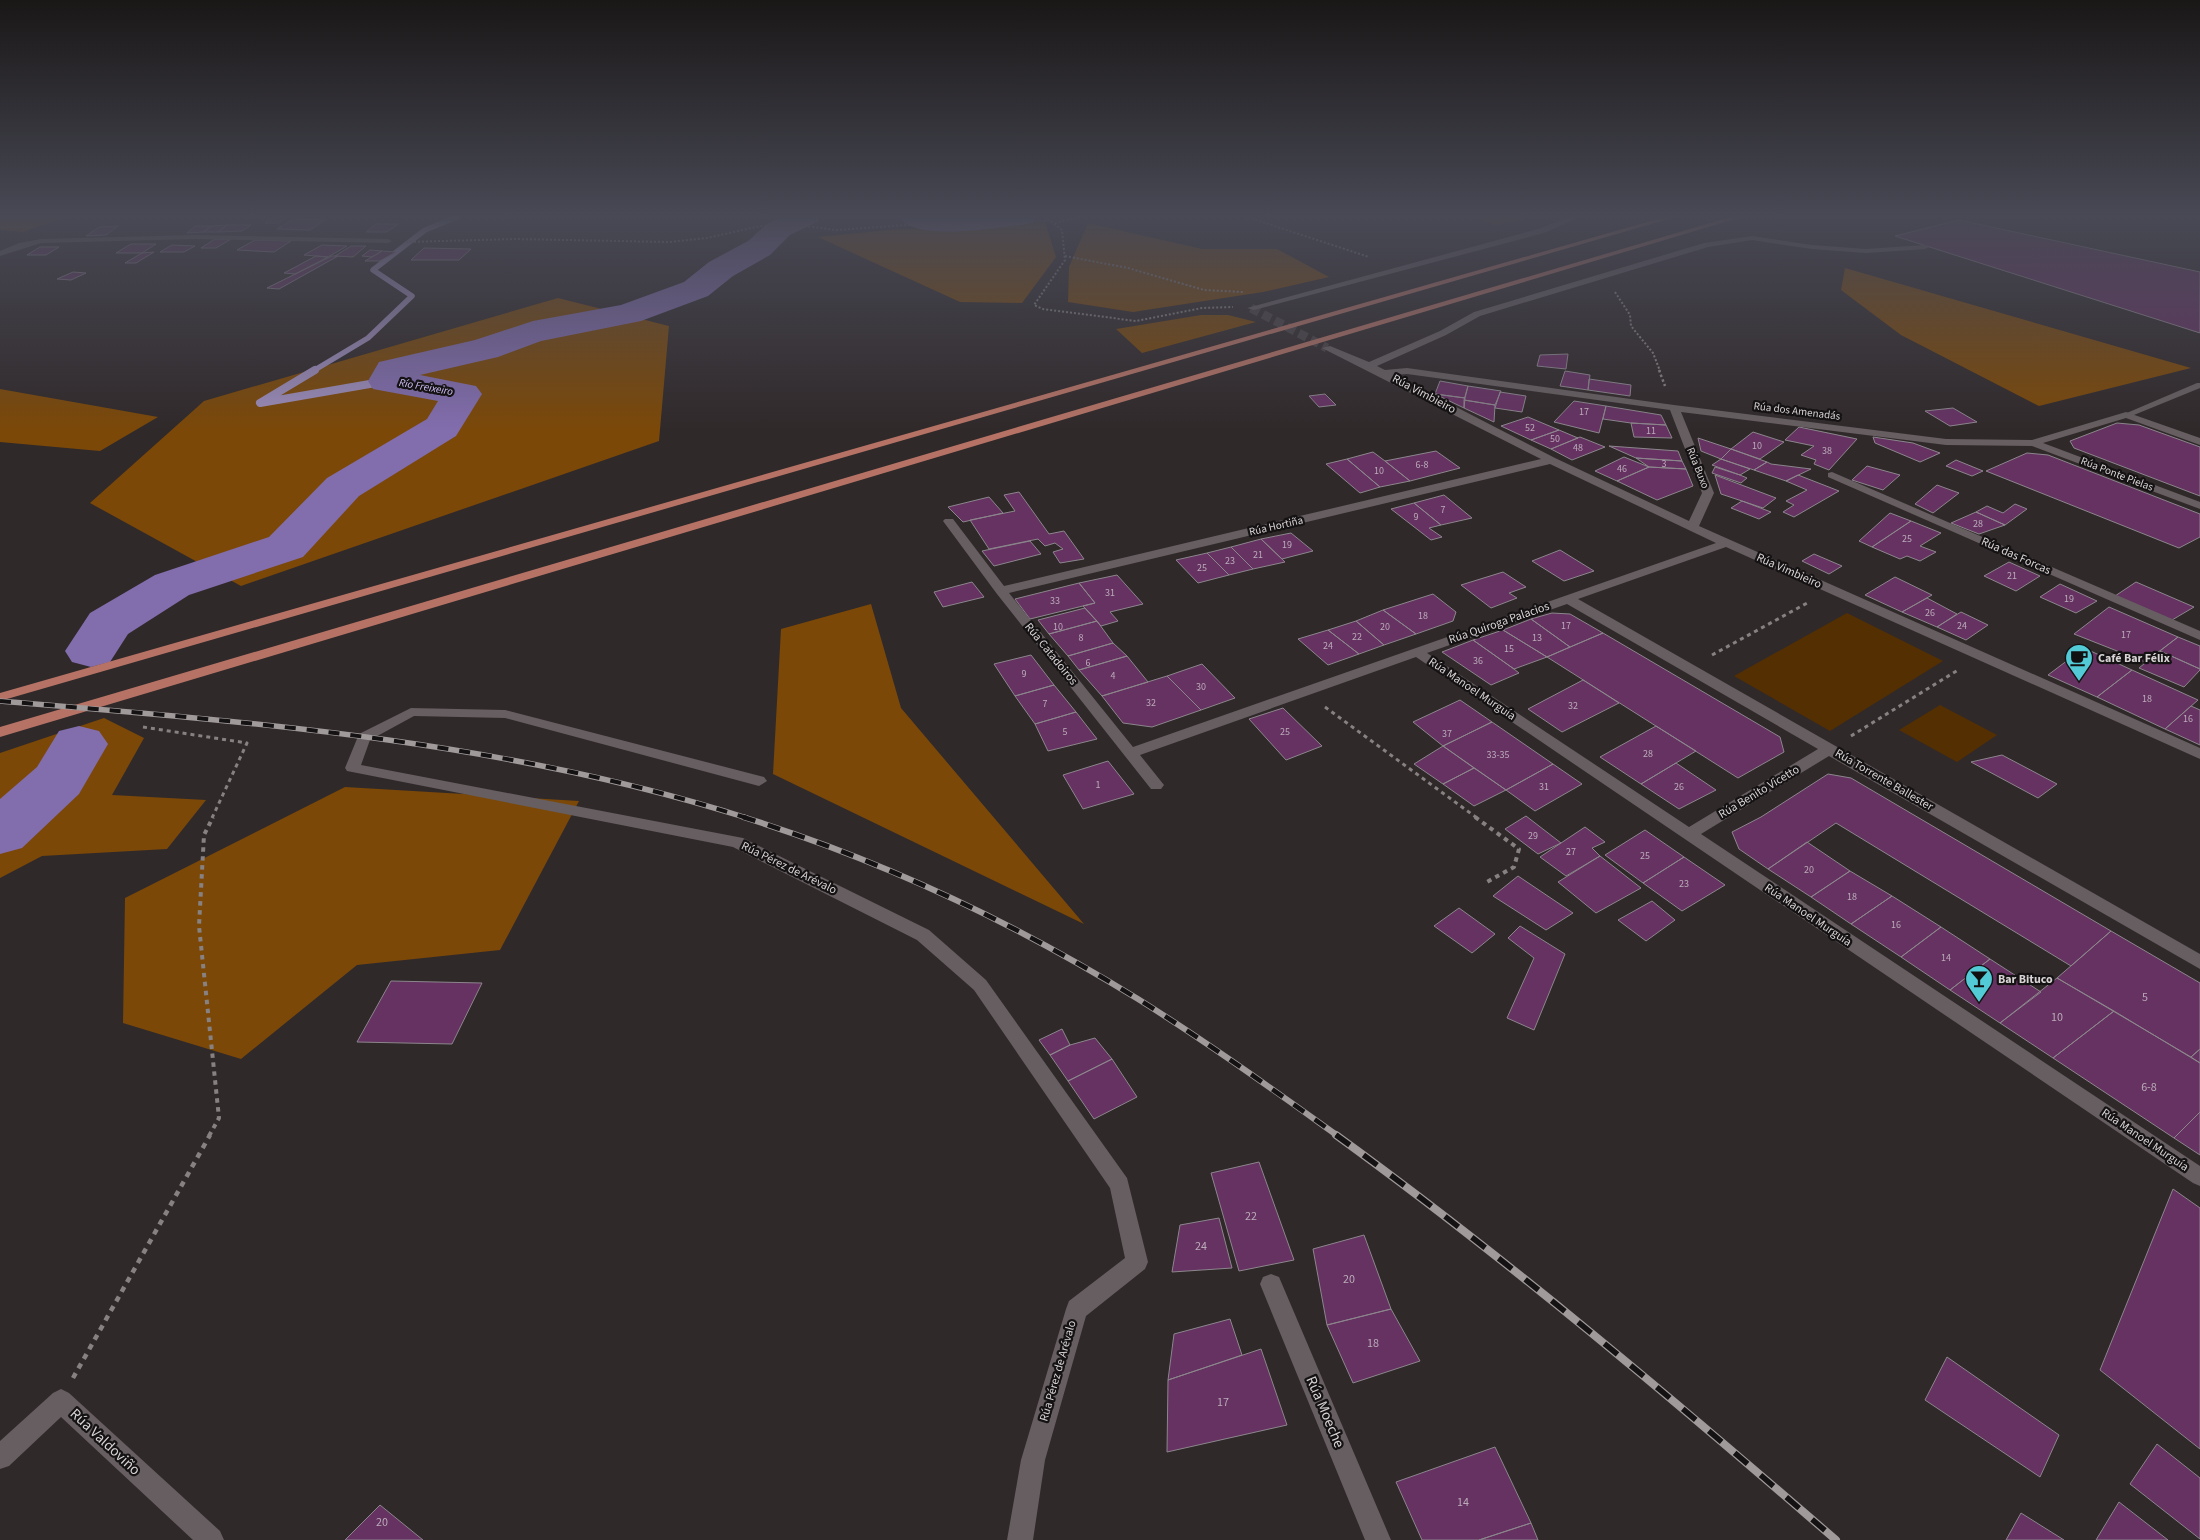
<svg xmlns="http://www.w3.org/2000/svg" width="2200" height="1540" viewBox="0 0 2200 1540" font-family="'Source Sans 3',sans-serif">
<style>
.green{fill:#542f02}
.forest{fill:#7b4808}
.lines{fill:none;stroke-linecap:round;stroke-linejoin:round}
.stream-far1{stroke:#9c8cb9;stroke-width:5.5}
.stream{stroke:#9c8cb9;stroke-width:8}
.river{fill:#826dad;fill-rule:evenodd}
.building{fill:#653262;stroke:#8c868c}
.minor-tunnel{stroke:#494244;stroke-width:9;stroke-dasharray:9 4.5;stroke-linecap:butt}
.path-far4{stroke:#878182;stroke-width:2;stroke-dasharray:2 2;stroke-linecap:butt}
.path-far3{stroke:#878182;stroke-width:2.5;stroke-dasharray:2.5 2.5;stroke-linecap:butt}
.path-far2{stroke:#878182;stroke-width:3;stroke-dasharray:4 4;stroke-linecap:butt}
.path-far1{stroke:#878182;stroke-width:4;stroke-dasharray:4.5 4.5;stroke-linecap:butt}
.path{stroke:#878182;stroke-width:4.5;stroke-dasharray:5.5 5.5;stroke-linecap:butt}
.service{fill:#665e60;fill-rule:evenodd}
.minor{fill:#665e60;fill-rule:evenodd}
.trunk{fill:#b67365;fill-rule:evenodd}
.rail-far2-casing{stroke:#a09a9b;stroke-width:5.5}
.rail-far1-casing{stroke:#a09a9b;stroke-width:6}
.rail-casing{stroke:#a09a9b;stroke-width:8}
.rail-far2{stroke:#151213;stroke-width:4;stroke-dasharray:11;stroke-linecap:butt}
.rail-far1{stroke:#151213;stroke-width:4.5;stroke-dasharray:13;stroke-linecap:butt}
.rail{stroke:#151213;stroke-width:5.5;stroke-dasharray:17;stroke-linecap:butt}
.labels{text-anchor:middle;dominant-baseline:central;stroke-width:4.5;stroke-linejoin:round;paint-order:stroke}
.number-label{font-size:10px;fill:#bbabb8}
.far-water-label{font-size:11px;font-style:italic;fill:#cfbff6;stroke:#151213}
.far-street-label{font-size:11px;fill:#d8d3d4;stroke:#151213}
.street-label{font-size:12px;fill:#d8d3d4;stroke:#151213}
.poi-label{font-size:12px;font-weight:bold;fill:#d8d3d4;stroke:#151213;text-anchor:start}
.near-number-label{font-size:12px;fill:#bbabb8}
.near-street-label{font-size:15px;fill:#d8d3d4;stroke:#151213}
</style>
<rect width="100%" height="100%" fill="#30292a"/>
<!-- green -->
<path class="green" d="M1847,613L1943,661L1830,731L1734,676Z
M1940,705L1997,735L1957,762L1899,730Z"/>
<!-- forest -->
<path class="forest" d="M0,216H68L23,232L0,230Z
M1473,216H1540L1495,225Z
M1045,222L1056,257L1022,303L960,302L818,237L889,230Z
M1088,223L1202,249H1277L1329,277L1263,292L1133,312L1068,302L1069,267Z
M1845,268L2191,368L2039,406L1901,335L1841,290Z
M558,298L669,326L659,441L241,586L90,503L204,401Z
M1201,315H1228L1256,322L1142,353L1116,329Z
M0,389L158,417L100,451L0,442Z
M871,604L901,708L1084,924L773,774L781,629Z
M104,718L144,738L112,795L206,800L167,849L42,856L0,878V753Z
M345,787L579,801L500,950L357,965L241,1059L123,1023L125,898Z"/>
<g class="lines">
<!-- stream-far1 -->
<path class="stream-far1" d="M313,371L368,338L412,296L373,270L425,230L459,216"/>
<!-- stream -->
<path class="stream" d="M315,370L260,403L387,381"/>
<!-- river -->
<path class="river" d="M783,216H821L817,222L790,235L770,255L733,276L708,296L641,321L541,341L498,357L420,375L476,386L482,394L456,436L359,496L303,557L189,595L128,634L110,662L91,667L72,662L65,651L90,613L155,575L269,537L327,478L427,419L438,401L373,389L368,381L379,362L475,340L533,321L621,305L684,282L709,262L748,241L768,223Z
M897,216H1037L1033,222L1022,225C993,227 916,243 897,216Z
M79,726L99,731L108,744L79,794L22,848L0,854V799L37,767L59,731Z"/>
</g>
<!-- building -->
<path class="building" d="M277,216H289L278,223H265Z
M294,219L325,220L310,230L277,229Z
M1959,220L2200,272V333L1895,236Z
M376,224H398L387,232H366Z
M227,225H251L242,231L218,232Z
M227,225L218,232H203L212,226Z
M118,226L106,235L86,236L99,227Z
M195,226H212L203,232L187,233Z
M215,239H231L216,248H201Z
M255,240L291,241L274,252L237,250Z
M131,244H156L142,253H116Z
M172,245L195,246L184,252H160Z
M322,245L347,246L328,257L304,255Z
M351,246H366L353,257L335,256Z
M40,247H59L46,255H27Z
M424,248L471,249L459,260H411Z
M370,250L382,251L372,257L362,256Z
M382,251L396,252L380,261H365Z
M154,252L136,263H125L142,253Z
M316,256L328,257L295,274L284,273Z
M332,256H338L279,289L267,288Z
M73,272L86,273L71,280L57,279Z
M1568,354L1566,369L1537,366L1540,355Z
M1565,371L1590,375L1588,390L1560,386Z
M1589,379L1631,385L1630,396L1588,390Z
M1440,381L1468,386L1465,398L1435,394Z
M1468,386L1501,391L1495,405L1464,400Z
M1500,392L1526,396L1522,412L1495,408Z
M1325,394L1336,405L1319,407L1309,396Z
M1435,394L1465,398L1464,408Z
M1464,400L1495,405L1494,422L1464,408Z
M1574,401L1606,406L1599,433L1554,422Z
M1606,406L1661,415L1666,425L1631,423L1603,419Z
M1953,408L1977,422L1950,426L1925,411Z
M1528,417L1559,430L1531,440L1501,426Z
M1631,423L1666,425L1672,438L1634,437Z
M2117,423L2139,425L2200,447V496L2074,448L2070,441Z
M1799,427L1857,439L1829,470L1814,464L1816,460L1801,455L1814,446L1785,440Z
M1559,430L1578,438L1551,449L1531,440Z
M1753,432L1784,442L1760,459L1731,449Z
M1580,437L1605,447L1572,460L1551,449Z
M1873,437L1913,443L1940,453L1920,462L1875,443Z
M1698,438L1731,449L1721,459L1701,451Z
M1609,446L1678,451L1682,461L1636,458Z
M1731,449L1767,462L1754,470L1721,459Z
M1436,451L1460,468L1410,481L1385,461Z
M1373,452L1385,461L1410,481L1380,487L1347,459Z
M2027,453L2048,455L2200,514V537L2179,548L1986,471Z
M1624,457L1649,467L1617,481L1595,471Z
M1636,458L1682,461L1686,469L1649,467Z
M1347,459L1380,487L1360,493L1326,464Z
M1721,459L1750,469L1740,475L1712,465Z
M1956,460L1983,471L1972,476L1946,466Z
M1767,462L1771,464L1811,469L1786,481L1754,470Z
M1867,466L1900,475L1883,490L1852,480Z
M1649,467L1686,469L1693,486L1657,500L1617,481Z
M1715,467L1740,475L1747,478L1741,483L1712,473Z
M1715,475L1776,498L1763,508L1721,494Z
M1798,475L1839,491L1794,517L1783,512L1794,505L1786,501L1807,490L1786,481Z
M1937,485L1959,493L1933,513L1915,504Z
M1019,492L1049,534L1064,531L1084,559L1060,563L1053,552L1063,549L1055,543L1045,546L1038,539L989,549L970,520L1015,511L1004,495Z
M1444,495L1472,518L1441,525L1414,503Z
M989,497L1003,513L963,522L948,507Z
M1742,501L1771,512L1759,519L1731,508Z
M1414,503L1441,525L1429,528L1442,537L1431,540L1391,509Z
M2015,504L2027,509L2005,525L1976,512L1987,506L2003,513Z
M1976,512L2005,525L1979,534L1951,523Z
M1890,513L1911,521L1872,547L1859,541Z
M1911,521L1941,533L1920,546L1936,552L1920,561L1907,556L1900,559L1872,547Z
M1291,533L1313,551L1282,559L1261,539Z
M1261,539L1285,562L1253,569L1231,547Z
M1030,541L1041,554L994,566L982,551Z
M1231,547L1253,569L1229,575L1207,553Z
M1560,550L1594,571L1564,581L1532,561Z
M1207,553L1229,575L1198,583L1176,560Z
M1814,554L1842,566L1829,574L1802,561Z
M2009,562L2040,576L2016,591L1984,576Z
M1503,572L1526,587L1509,593L1517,598L1491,608L1461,585Z
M1117,575L1143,604L1110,612L1118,621L1101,626L1083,606L1095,603L1079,583Z
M1895,577L1932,595L1902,612L1865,595Z
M972,582L984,597L943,607L934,592Z
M2136,582L2194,607L2172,620L2115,596Z
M1079,583L1095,603L1030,619L1015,599Z
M2060,584L2097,601L2076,613L2040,597Z
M1433,594L1456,612L1453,621L1416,634L1383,610Z
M1927,598L1957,614L1937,627L1902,612Z
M2109,607L2178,637L2145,662L2074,634Z
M1085,608L1097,621L1049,634L1038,620Z
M1383,610L1416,634L1384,645L1356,621Z
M1961,612L1988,625L1966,640L1937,627Z
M1552,613L1570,614L1603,633L1570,647L1531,619Z
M1531,619L1570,647L1547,657L1503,630Z
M1097,621L1113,643L1068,656L1049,634Z
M1356,621L1384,645L1359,654L1328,630Z
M1328,630L1359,654L1328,665L1298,639Z
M1503,630L1547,657L1514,669L1473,640Z
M1603,633L1780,737L1784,752L1738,778L1547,657Z
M2178,637L2200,646V669L2160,651Z
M1473,640L1514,669L1519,673L1491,685L1442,652Z
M1113,643L1127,656L1079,670L1068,656Z
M2084,648L2132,670L2097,697L2048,675Z
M2160,651L2200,669V670L2184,687L2139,668Z
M1031,655L1054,685L1015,696L994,664Z
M1127,656L1148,682L1102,696L1079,670Z
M1202,664L1235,698L1201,710L1167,676Z
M2132,670L2198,700L2165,729L2097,697Z
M1167,676L1201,710L1152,727L1123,723L1102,696Z
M1583,680L1619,703L1562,732L1528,709Z
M1054,685L1076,712L1035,724L1015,696Z
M1460,700L1492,722L1443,746L1413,722Z
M2191,706L2200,710V745L2165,729Z
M1283,708L1322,746L1286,760L1249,719Z
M1076,712L1097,739L1048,751L1035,724Z
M1492,722L1553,764L1506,790L1443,746Z
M1656,726L1696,751L1641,784L1600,757Z
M1443,746L1474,768L1443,784L1414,764Z
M2002,755L2057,784L2038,798L1971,762Z
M1108,761L1134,794L1083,809L1063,775Z
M1676,763L1716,790L1679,809L1641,784Z
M1553,764L1582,784L1535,811L1506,790Z
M1474,768L1506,790L1474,806L1443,784Z
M1828,774L1851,778L2111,931L2071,966L1836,823L1768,869L1739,849L1732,832L1761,817Z
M1526,816L1561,843L1538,854L1505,829Z
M1585,827L1605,842L1592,848L1600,856L1566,876L1540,857Z
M1645,830L1684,857L1643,883L1605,855Z
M1807,842L1850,871L1811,897L1768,869Z
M1600,856L1641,888L1596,913L1558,882Z
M1684,857L1725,885L1682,911L1643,883Z
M1850,871L1892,896L1851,924L1811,897Z
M1518,876L1573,913L1546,930L1493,896Z
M1892,896L1941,927L1901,957L1851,924Z
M1652,901L1675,920L1646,941L1618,920Z
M1459,908L1495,934L1472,953L1434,926Z
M1520,926L1565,954L1534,1030L1507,1018L1534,958L1508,938Z
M1941,927L1990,959L1950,990L1901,957Z
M2111,931L2200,983V1049L2191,1057L2057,978Z
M1990,959L2041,992L2000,1023L1950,990Z
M2057,978L2114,1011L2053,1058L2000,1023Z
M391,981L482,983L452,1044L357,1042Z
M2114,1011L2200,1063V1112L2174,1138L2053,1058Z
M1062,1029L1070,1045L1050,1055L1039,1040Z
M1095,1038L1112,1059L1068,1081L1050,1055L1070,1045Z
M2200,1049V1063L2191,1057Z
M1112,1059L1137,1097L1094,1119L1068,1081Z
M2200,1112V1155L2174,1138Z
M1259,1162L1294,1260L1239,1271L1211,1173Z
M2173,1189L2200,1208V1449L2100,1370Z
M1219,1218L1232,1268L1172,1272L1180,1225Z
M1364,1235L1391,1309L1327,1325L1313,1249Z
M1391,1309L1420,1361L1353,1383L1327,1325Z
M1230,1319L1242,1355L1168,1380L1174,1334Z
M1261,1349L1287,1425L1167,1452L1168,1380Z
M1947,1357L2059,1435L2040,1477L1925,1400Z
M2157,1444L2200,1478V1539L2130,1484Z
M1495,1447L1531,1523L1479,1540H1422L1396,1482Z
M2119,1502L2168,1540H2096Z
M380,1505L423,1540H345Z
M2021,1513L2064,1540H2006Z
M1531,1523L1538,1540H1479Z"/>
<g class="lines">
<!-- minor-tunnel -->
<path class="minor-tunnel" d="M1251,308L1327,348"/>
<!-- path-far4 -->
<path class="path-far4" d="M1244,216L1369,257
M1055,223L1083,216
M406,242L515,239L669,242L707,238L760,226H803L837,230L906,225L969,228L1050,220L1062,230L1065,260L1034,305L1043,309L1136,321L1202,308L1233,307
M1065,256L1128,268L1204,290L1243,292
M1615,292L1630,315L1631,326L1653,353L1660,371"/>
<!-- path-far3 -->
<path class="path-far3" d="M1659,370L1665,386"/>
<!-- path-far2 -->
<path class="path-far2" d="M1712,655L1809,602
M1325,707L1477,818
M143,727L247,743L212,818
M1851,736L1958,670"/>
<!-- path-far1 -->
<path class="path-far1" d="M1475,817L1519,849L1514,867L1485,883
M209,1136L219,1118L199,926L204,835L213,817"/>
<!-- path -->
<path class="path" d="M73,1378L210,1135"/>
<!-- service -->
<path class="service" d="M2197,383H2200V388L2129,417L2122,415Z"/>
<!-- minor -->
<path class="minor" d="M1572,216H1582L1544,233L1254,310L1247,308L1538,229Z
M195,235L388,239L392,241L388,243L195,239L41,243L0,256V251L19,243L41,239Z
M1752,236L1812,245L1866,249L1925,245L1929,247L1925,249L1866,253L1812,249L1752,240L1708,247L1480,316L1446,335L1377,366L1385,370L1407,368L1674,405L1946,439L2032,440L2126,412L2200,438V445L2126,418L2043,443L2200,502V509L2032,446L1946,445L1681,412L1714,493L1699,526L2200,748V759L1726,547L1578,599L2200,954V969L1829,756L1701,834L2200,1166V1186L2193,1183L1416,657L1140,755L1164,785L1161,789H1151L997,594L943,521L945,519H953L1004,586L1541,459L1322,348L1330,346L1369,362L1440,331L1474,312L1704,243ZM1407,374L1670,410L1702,493L1689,521L1555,458L1394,375ZM1550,464L1716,543L1133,747L1009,593ZM1567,604L1818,749L1689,827L1427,653Z
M1832,472L2200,631V640L1828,477V473Z
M411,708L505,710L764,777L767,781L759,786L505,718L414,716L370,740L361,765L743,838L929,930L986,980L1127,1178L1148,1262L1145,1269L1086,1316L1045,1460L1033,1540H1007L1021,1460L1066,1309L1069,1301L1125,1258L1110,1188L974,990L917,940L733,847L347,771L345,768L359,734Z
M1271,1274L1279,1277L1391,1540H1365L1260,1284L1263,1277Z
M61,1389L69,1393L220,1531L224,1540H193L61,1417L9,1466L0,1469V1441L53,1393Z"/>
<!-- trunk -->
<path class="trunk" d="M1668,216H1679L0,701V693Z
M1734,216H1745L0,737V727Z"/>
<defs>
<path id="rail-far2" d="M0,701C252,722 505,741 747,818"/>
<path id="rail-far1" d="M743,817C881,860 1015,923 1138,999C1207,1042 1272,1089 1338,1136"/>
<path id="rail" d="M1336,1135C1510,1261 1674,1400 1836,1540"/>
</defs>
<!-- rail-far2 casing -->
<use href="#rail-far2" class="rail-far2-casing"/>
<!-- rail-far1 casing -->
<use href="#rail-far1" class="rail-far1-casing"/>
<!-- rail casing -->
<use href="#rail" class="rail-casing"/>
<!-- rail-far2 -->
<use href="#rail-far2" class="rail-far2"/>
<!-- rail-far1 -->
<use href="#rail-far1" class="rail-far1"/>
<!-- rail -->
<use href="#rail" class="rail"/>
</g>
<!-- sky -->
<linearGradient id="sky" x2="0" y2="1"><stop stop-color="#1a1717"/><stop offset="0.5" stop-color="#484955"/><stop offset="1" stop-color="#484955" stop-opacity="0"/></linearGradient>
<rect width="2200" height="431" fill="url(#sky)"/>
<!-- icons -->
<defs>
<symbol id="cafe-pin" viewBox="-11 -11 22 30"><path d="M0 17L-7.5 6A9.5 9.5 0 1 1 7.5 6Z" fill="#52cbd7" stroke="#151213"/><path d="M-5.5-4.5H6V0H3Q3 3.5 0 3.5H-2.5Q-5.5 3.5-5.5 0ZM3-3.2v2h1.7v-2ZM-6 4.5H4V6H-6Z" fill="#111"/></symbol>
<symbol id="bar-pin" viewBox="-11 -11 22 30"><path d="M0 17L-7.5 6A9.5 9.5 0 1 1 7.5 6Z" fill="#52cbd7" stroke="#151213"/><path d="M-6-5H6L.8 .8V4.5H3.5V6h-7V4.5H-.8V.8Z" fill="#111"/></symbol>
</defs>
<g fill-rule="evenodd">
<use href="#cafe-pin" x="2063" y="642" width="32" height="43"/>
<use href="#bar-pin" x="1963" y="963" width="32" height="43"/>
</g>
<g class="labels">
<!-- number labels -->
<g class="number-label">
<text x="1584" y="412">17</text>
<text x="1530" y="428">52</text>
<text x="1651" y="431">11</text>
<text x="1555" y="439">50</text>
<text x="1757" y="446">10</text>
<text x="1578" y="448">48</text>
<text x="1827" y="451">38</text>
<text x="1664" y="464">3</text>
<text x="1422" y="465">6-8</text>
<text x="1622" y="469">46</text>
<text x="1379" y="471">10</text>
<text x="1443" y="510">7</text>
<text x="1416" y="517">9</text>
<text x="1978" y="524">28</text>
<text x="1907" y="539">25</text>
<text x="1287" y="545">19</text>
<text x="1258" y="555">21</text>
<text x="1230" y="561">23</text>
<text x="1202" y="568">25</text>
<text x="2012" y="576">21</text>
<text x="1110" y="593">31</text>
<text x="2069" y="599">19</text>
<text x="1055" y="601">33</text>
<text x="1930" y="613">26</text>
<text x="1423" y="616">18</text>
<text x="1566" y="626">17</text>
<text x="1962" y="626">24</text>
<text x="1058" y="627">10</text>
<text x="1385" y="627">20</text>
<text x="2126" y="635">17</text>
<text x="1357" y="637">22</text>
<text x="1081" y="638">8</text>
<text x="1537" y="638">13</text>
<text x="1328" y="646">24</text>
<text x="1509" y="649">15</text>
<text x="1478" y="661">36</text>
<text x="1088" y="663">6</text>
<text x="1024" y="674">9</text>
<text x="1113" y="676">4</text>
<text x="1201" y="687">30</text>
<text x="2147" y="699">18</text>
<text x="1151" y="703">32</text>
<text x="1045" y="704">7</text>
<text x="1573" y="706">32</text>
<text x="2188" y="719">16</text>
<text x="1065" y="732">5</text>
<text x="1285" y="732">25</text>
<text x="1447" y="734">37</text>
<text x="1648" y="754">28</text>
<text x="1498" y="755">33-35</text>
<text x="1098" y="785">1</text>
<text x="1544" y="787">31</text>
<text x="1679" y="787">26</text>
<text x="1533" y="836">29</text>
<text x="1571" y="852">27</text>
<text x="1645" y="856">25</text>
<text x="1809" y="870">20</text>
<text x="1684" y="884">23</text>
<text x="1852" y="897">18</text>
<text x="1896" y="925">16</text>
<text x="1946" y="958">14</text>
</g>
<!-- far-water labels -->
<g class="far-water-label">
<text transform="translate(426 387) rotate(10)">Río Freixeiro</text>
</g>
<!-- far-street labels -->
<g class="far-street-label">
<text transform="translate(1797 411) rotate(7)">Rúa dos Amenadás</text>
<text transform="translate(1698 468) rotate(68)">Rúa Buxo</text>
<text transform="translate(2117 474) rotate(21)">Rúa Ponte Pielas</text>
<text transform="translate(1276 526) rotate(-13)">Rúa Hortiña</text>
</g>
<!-- street labels -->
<g class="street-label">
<text transform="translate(1424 394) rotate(28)">Rúa Vimbieiro</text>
<text transform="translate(2016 556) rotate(24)">Rúa das Forcas</text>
<text transform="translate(1789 571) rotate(24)">Rúa Vimbieiro</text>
<text transform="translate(1499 623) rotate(-19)">Rúa Quiroga Palacios</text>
<text transform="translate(1051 654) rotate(51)">Rúa Catadoiros</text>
<text transform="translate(1472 689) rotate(34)">Rúa Manoel Murguía</text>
<text transform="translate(1884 780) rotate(30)">Rúa Torrente Ballester</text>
<text transform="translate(1759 792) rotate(-31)">Rúa Benito Vicetto</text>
<text transform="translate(789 868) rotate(26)">Rúa Pérez de Arévalo</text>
<text transform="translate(1808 915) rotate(34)">Rúa Manoel Murguía</text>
<text transform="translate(2145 1140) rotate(34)">Rúa Manoel Murguía</text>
<text transform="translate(1058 1371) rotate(-74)">Rúa Pérez de Arévalo</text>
</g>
<!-- poi labels -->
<g class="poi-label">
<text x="2098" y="658">Café Bar Félix</text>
<text x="1998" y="979">Bar Bituco</text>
</g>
<!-- near-number labels -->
<g class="near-number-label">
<text x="2145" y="997">5</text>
<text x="2057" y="1017">10</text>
<text x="2149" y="1087">6-8</text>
<text x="1251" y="1216">22</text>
<text x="1201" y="1246">24</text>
<text x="1349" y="1279">20</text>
<text x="1373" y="1343">18</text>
<text x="1223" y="1402">17</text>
<text x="1463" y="1502">14</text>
<text x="382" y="1522">20</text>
</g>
<!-- near-street labels -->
<g class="near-street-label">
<text transform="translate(1325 1412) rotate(67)">Rúa Moeche</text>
<text transform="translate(105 1442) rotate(43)">Rúa Valdoviño</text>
</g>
</g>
</svg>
